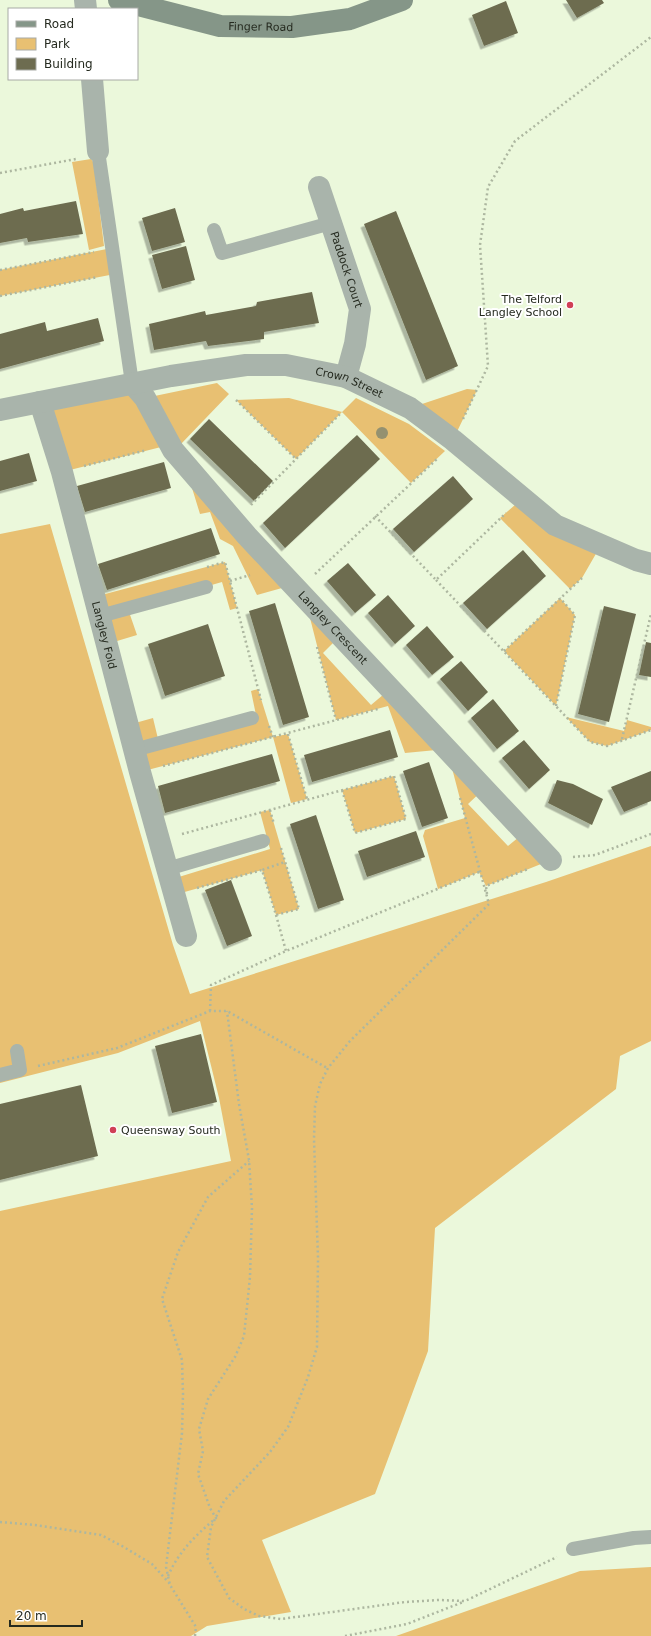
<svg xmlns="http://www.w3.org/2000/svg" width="651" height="1636" viewBox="0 0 651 1636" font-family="'DejaVu Sans',sans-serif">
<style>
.green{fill:#e8c072}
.building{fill:#6d6c50;filter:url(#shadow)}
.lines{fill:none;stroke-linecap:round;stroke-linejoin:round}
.path{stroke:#adb7a0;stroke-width:2.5;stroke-dasharray:2 3;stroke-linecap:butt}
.service{stroke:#a9b4ab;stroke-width:14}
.minor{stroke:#a9b4ab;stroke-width:22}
.secondary{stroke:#859688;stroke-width:22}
.tree{fill:#949170}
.poi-dot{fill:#d03f56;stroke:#fff;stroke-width:1.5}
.labels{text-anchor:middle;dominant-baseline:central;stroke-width:4;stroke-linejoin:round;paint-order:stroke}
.street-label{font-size:11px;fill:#252a1f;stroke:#fff}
.poi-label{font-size:11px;fill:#252a1f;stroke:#fff;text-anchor:end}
</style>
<defs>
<filter id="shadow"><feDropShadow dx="-3.5" dy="3.5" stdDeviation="0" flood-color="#0004"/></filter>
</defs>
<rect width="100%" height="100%" fill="#ebf8db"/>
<!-- green -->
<path class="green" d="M91,159L94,163L104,246L89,250L72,162Z
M112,248L115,274L0,296V270Z
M132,383L145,398L217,383L229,394L181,444L169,445L62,472L40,402Z
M467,389L477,390L453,440L410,408Z
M289,398L342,412L356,398L409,424L445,451L411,483L342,412L296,459L236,400Z
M192,488L282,588L257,595L233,546L220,539L210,512L200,514Z
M523,498L601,545L582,578L570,589L500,518Z
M50,524L173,945L190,994L546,882L651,846V1041L620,1056L616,1089L435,1228L428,1351L375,1494L262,1540L291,1612L207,1626L191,1636H0V1211L231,1161L219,1098L200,1021L118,1053L0,1083V534Z
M225,562L237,608L230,610L222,582L128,609L137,635L107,644L94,597Z
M560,598L575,615L556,706L504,651Z
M310,618L340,636L323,653L371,705L390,689L484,789L468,804L508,846L525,832L551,860L486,886L479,872L438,889L423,836L425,830L465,818L447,749L405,753L388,706L336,720Z
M258,689L273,737L288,734L307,799L291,803L273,737L140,772L128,725L153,718L159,743L256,715L251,691Z
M566,717L624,731L627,720L651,727V730L607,746L590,742Z
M394,776L406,819L355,833L342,790Z
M270,810L299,909L276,915L262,870L174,895L169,880L270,849L260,812Z
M651,1567V1636H396L580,1571Z"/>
<!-- building -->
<path class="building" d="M566,0H602L604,3L577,18Z
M506,1L518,33L484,46L472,15Z
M76,201L83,234L28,242L27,238L0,243V214L23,208L24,211Z
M175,208L185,242L152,251L142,218Z
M396,211L458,366L426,380L364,224Z
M186,246L195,280L162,289L152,255Z
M312,292L319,323L264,332V339L208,346L206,341L154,350L149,324L205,311L206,315L256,306L257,302Z
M98,318L104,341L0,369V334L45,322L47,331Z
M209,419L273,481L254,501L190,439Z
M357,435L380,459L285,548L263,523Z
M29,453L37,481L0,491V461Z
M164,462L171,488L85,512L77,486Z
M453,476L473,499L414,552L393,529Z
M211,528L220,554L107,590L98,564Z
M523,550L546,576L487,629L463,603Z
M348,563L376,595L355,613L327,581Z
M388,595L415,626L395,644L368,613Z
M275,603L309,717L283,725L249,611Z
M604,606L636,614L609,722L578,714Z
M208,624L225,676L165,696L148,644Z
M427,626L454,657L432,675L406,645Z
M646,642L651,643V677L639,675Z
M461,661L488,692L468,711L440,679Z
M493,699L519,731L497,749L471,718Z
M390,730L398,757L312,782L304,755Z
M524,740L550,770L529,789L502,758Z
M272,754L280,781L165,813L158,786Z
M429,762L448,818L422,827L403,771Z
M651,771V801L624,812L611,787Z
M557,780L573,784L603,799L592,825L548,803Z
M316,815L344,900L318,909L290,824Z
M416,831L425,857L367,877L358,851Z
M231,880L252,936L227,946L205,890Z
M201,1034L217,1102L172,1113L155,1046Z
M81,1085L98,1156L0,1180V1104Z"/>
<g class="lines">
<!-- path -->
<path class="path" d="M0,173L76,159
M0,270L94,252
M0,296L98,277
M236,400L296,459
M463,419L488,366L480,245L488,187L515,141L651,37
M84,466L147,450
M251,505L342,412
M375,516L436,580L506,513
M207,567L225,562L261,700
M315,574L438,458
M436,580L590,742L607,746L651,730
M230,581L250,575
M317,647L336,720
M504,651L582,578
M556,706L575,615L560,598
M269,726L273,737
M288,734L307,799
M622,739L651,614
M163,766L378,709
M460,798L489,904L350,1041L328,1068L320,1084L315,1106L314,1139L318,1258L317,1347L308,1377L288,1427L270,1452L224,1501L211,1527L207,1557L229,1598L244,1609L259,1616L281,1619L405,1602L439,1600L465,1601L557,1557
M270,810L274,824
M182,834L394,776L406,819L355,833L342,790
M281,848L299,909L276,915L262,870L285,862
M573,857L595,855L651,834
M197,888L262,870
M487,894L486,886L528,869
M276,915L286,951
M210,1011L211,985L286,951L479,872
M38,1066L117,1048L210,1011H227L327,1068
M0,1522L35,1525L101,1535L122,1546L152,1564L170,1584
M168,1576C179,1551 196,1535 216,1518L210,1508L198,1474L203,1451L199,1429L208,1399L235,1357L244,1336L250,1277L252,1208L249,1160L239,1104L227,1011
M195,1636L196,1627L170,1585L166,1567L182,1433L183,1394L182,1360L162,1299L178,1252L208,1197L249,1161
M345,1636L407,1624L463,1602"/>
<!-- service -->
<path class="service" d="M98,151L132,383
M214,230L222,253L331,223
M100,616L206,587
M134,750L252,718
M167,869L263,841
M0,1075L20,1070L17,1051
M573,1549L634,1538L651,1537"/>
<!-- minor -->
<g class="minor">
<path d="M85,0L86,9"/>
<path d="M92,79L98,151"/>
<path id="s1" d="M319,187L360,309L355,344L346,377"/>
<path id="s2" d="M132,383L145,398L173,450L247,536L551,860"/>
<path id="s3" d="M40,402L62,472L140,772L186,936"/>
<path id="s4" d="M0,410L171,376L246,365H286L346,377L410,408L453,440L555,525L636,560L651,564"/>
</g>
<!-- secondary -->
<path class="secondary" id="s5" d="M119,0L220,26L292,27L350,19L402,0"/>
</g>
<!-- trees -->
<circle class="tree" cx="382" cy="433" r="6"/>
<!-- markers -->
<g class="poi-dot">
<circle cx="570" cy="305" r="4"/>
<circle cx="113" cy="1130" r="4"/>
</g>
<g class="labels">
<!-- street labels -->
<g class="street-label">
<text stroke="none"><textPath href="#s5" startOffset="145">Finger Road</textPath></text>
<text stroke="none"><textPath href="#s1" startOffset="87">Paddock Court</textPath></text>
<text stroke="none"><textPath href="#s4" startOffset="356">Crown Street</textPath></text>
<text stroke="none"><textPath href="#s2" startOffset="318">Langley Crescent</textPath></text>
<text stroke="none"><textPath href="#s3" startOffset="242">Langley Fold</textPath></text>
</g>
<!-- poi labels -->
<g class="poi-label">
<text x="562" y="299">The Telford<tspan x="562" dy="13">Langley School</tspan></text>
<text x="121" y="1130" text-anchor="start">Queensway South</text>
</g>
</g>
<!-- legend -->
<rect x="8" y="8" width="130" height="72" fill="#ffffff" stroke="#a8aaa5"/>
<rect x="16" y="21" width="20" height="6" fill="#859688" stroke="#a8aaa5"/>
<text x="44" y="28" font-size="12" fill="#252a1f">Road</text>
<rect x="16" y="38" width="20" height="12" fill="#e8c072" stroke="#a8aaa5"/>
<text x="44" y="48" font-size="12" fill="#252a1f">Park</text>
<rect x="16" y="58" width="20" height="12" fill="#6d6c50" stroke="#a8aaa5"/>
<text x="44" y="68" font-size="12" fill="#252a1f">Building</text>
<!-- scale -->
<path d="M10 1620v6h72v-6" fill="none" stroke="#252a1f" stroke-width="2"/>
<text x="16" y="1620" font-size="12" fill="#252a1f" stroke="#ffffff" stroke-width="3" paint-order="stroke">20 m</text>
</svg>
